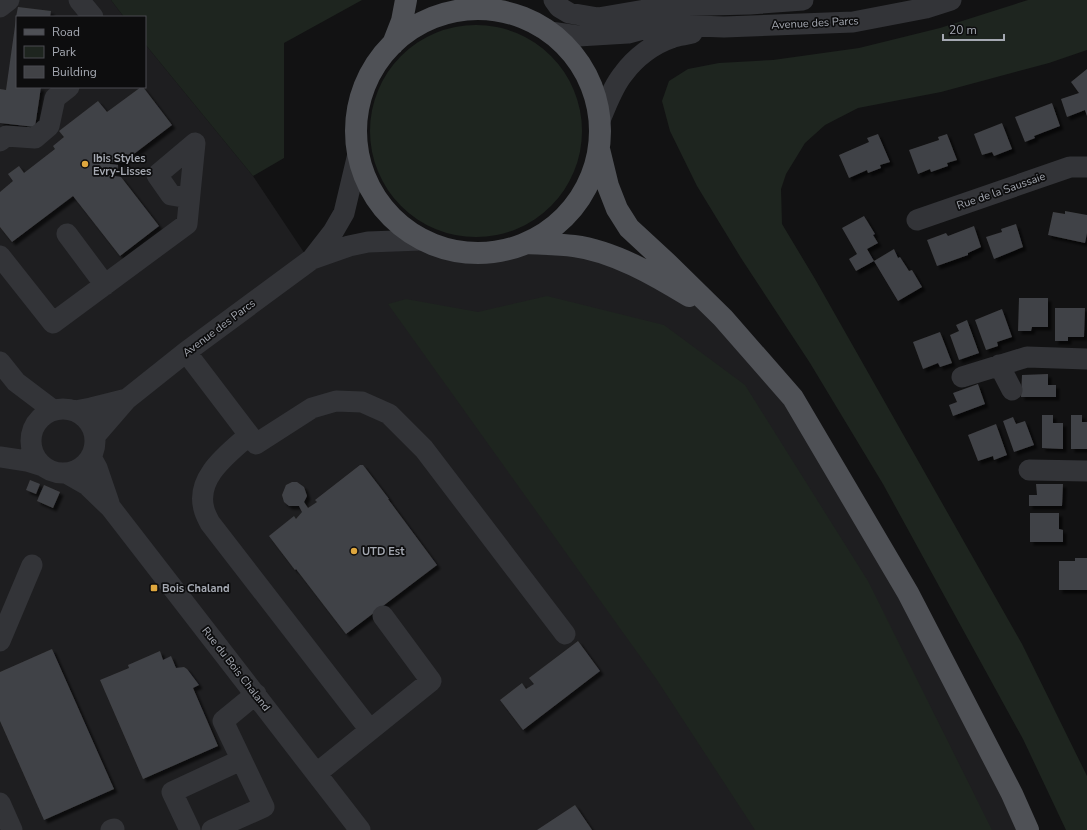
<svg xmlns="http://www.w3.org/2000/svg" width="1087" height="830" viewBox="0 0 1087 830" font-family="'Nunito Sans',sans-serif">
<style>
.built{fill:#1e1e20}
.green{fill:#1e251f}
.building{fill:#414246;filter:url(#shadow)}
.lines{fill:none;stroke-linecap:round;stroke-linejoin:round}
.minor{stroke:#333438;stroke-width:21}
.major{stroke:#4f5156;stroke-width:22}
.poi-dot{fill:#dfa73e;stroke:#0d0d0e;stroke-width:1.5}
.labels{text-anchor:middle;dominant-baseline:central;stroke-width:3.5;stroke-linejoin:round;paint-order:stroke}
.street-label{font-size:11px;fill:#a5a9b2;stroke:#0d0d0e}
.poi-label{font-size:11px;font-weight:bold;fill:#a5a9b2;stroke:#0d0d0e;text-anchor:start}
</style>
<defs>
<filter id="shadow"><feDropShadow dx="3.5" dy="3.5" stdDeviation="1" flood-color="#0009"/></filter>
</defs>
<rect width="100%" height="100%" fill="#121213"/>
<!-- built -->
<path class="built" d="M0,0H111L124,17H17V87H145V44L253,176L309,260L420,241L450,252L472,255H486L505,251L528,245L595,253L721,319L791,400L1026,830H0Z"/>
<!-- green -->
<path class="green" d="M111,0H362L284,43V158L253,176L145,44V17H124Z
M1028,0H1087V50L1049,63L941,92L858,108L825,125L805,143L786,174L781,189L782,224L815,279L1022,644L1087,776V830H1066L1023,739L883,484L810,363L741,258L697,186L670,131L662,101L669,81L688,69L719,63L773,60L859,48L940,28Z
M370 131a106 106 0 1 1 212 0a106 106 0 1 1-212 0Z
M547,296L664,325L745,385L868,581L992,830H755L657,680L388,304L406,299L478,312Z"/>
<!-- building -->
<path class="building" d="M18,7L51,11L50,17H16Z
M16,19L17,87H41L35,127L0,123V89L6,90Z
M1087,69V116L1085,110L1067,117L1061,99L1079,93L1071,82Z
M141,87H143L172,125L122,163L110,162V164L118,165L117,173L109,172L108,175L121,177L159,226L120,256L73,196L12,242L0,227V192L13,181L8,174L19,166L24,173L55,149L53,146L64,137L59,131L98,101L107,112Z
M1052,103L1060,126L1034,136L1035,138L1025,142L1015,117Z
M1002,123L1012,149L994,156L992,152L982,155L974,134Z
M878,134L890,162L880,165L881,168L868,173L867,170L849,178L839,155L869,142L867,138Z
M947,134L957,160L947,163L948,166L931,172L930,169L918,174L909,150L939,140L938,137Z
M1065,211L1087,215V233L1085,243L1048,235L1053,212L1065,214Z
M864,216L875,234L873,235L878,243L867,249L874,261L856,271L849,259L857,254L842,228Z
M1016,224L1023,247L994,259L986,237L1002,232L1001,229Z
M974,226L981,247L968,253V255L937,266L927,240L946,233L948,236Z
M894,249L898,258L900,257L909,271L912,270L922,287L898,301L874,261Z
M1019,298H1048V327H1032L1031,331H1018Z
M1055,308H1085L1084,337H1068V341H1055Z
M1002,309L1012,337L997,342L998,346L986,350L975,320Z
M967,320L979,353L959,360L950,335L959,331L956,325Z
M940,332L952,363L940,367L938,363L923,369L913,342Z
M1048,374V385H1056V397H1021L1022,375Z
M978,384L985,404L953,416L949,405L957,402L953,393Z
M1042,415H1053V423H1063V449L1042,448Z
M1071,415H1082V422H1087V449H1071Z
M1013,417L1016,424L1025,421L1034,445L1014,452L1003,421Z
M996,424L1007,455L994,460L993,456L978,461L968,435Z
M360,465H363L389,499H388L437,565L346,634L296,569L295,570L269,536L294,516L296,519L302,512L299,506H289L284,502L282,495L286,485L292,482H297L304,487L307,496L304,502L308,508L317,502L315,500Z
M30,480L40,484L36,494L26,490Z
M1036,484H1063L1062,506H1029V495H1037Z
M44,485L60,492L53,508L37,501Z
M1030,513H1059V529L1063,530V542H1030Z
M1075,558H1087V590H1059V561H1075Z
M578,641L600,671L523,730L500,700L522,683L526,689L534,684L529,678Z
M52,649L114,789L44,820L0,721V672Z
M160,651L163,660L171,656L176,668L184,667L187,669L199,685L193,688L218,746L143,779L100,680L129,668L128,665Z
M575,805L592,830H537Z"/>
<g class="lines">
<!-- minor -->
<path class="minor" d="M79,0L93,17
M554,0L559,7L569,13L598,18L669,6L750,4L803,0
M0,7L9,0
M550,32L578,36L628,33L650,27L670,25L724,27L853,22L926,8L951,0
M600,120C607,104 613,86 624,73C635,58 653,44 671,38C678,35 686,35 692,33
M0,141L6,136L35,138L49,126L55,98L69,87
M917,220L1070,167H1087
M67,234L105,285
M0,256L53,323L187,224L195,143L157,175L171,195L189,198
M312,259L349,246L368,242L421,240
M186,352L256,444L312,408L336,401L362,402L389,414L424,449L565,634
M0,362L16,382L53,410
M999,365L1012,390
M962,377L1027,357L1087,359
M31 441a32 32 0 1 1 64 0a32 32 0 1 1-64 0Z
M75,411L91,408L127,399
M249,435C229,453 195,477 204,509C205,514 208,519 210,523L370,730
M95,436L127,399L186,352L312,259L333,232L344,213L358,154
M0,457L27,461L43,466
M91,457L97,468L109,503
M1029,470L1087,471
M66,473L87,485L111,508L360,830
M0,641L32,565
M317,773L431,681L383,616
M0,803L12,830
M111,830L114,829
M190,830L172,792L241,760
M212,830L264,807L223,721L256,694"/>
<!-- major -->
<path class="major" d="M356 131a122 122 0 1 1 244 0a122 122 0 1 1-244 0Z
M393,44L402,21L406,0
M599,149L608,186L617,209L629,228L669,265L723,318L793,398L908,593L1012,794L1028,830
M527,243C543,244 558,244 574,246C613,251 655,275 689,296"/>
</g>
<!-- markers -->
<g class="poi-dot">
<circle cx="85" cy="164" r="4"/>
<circle cx="354" cy="551" r="4"/>
<rect x="150" y="584" width="8" height="8" rx="2"/>
</g>
<g class="labels">
<!-- street labels -->
<g class="street-label">
<text transform="translate(815 23) rotate(-3)">Avenue des Parcs</text>
<text transform="translate(1001 191) rotate(-19)">Rue de la Saussaie</text>
<text transform="translate(219 328) rotate(-37)">Avenue des Parcs</text>
<text transform="translate(236 669) rotate(52)">Rue du Bois Chaland</text>
</g>
<!-- poi labels -->
<g class="poi-label">
<text x="93" y="158">Ibis Styles<tspan x="93" dy="13">Evry-Lisses</tspan></text>
<text x="362" y="551">UTD Est</text>
<text x="162" y="588">Bois Chaland</text>
</g>
</g>
<!-- legend -->
<rect x="16" y="16" width="130" height="72" fill="#0d0d0e" stroke="#4a4b50"/>
<rect x="24" y="29" width="20" height="6" fill="#4f5156" stroke="#4a4b50"/>
<text x="52" y="36" font-size="12" fill="#a5a9b2">Road</text>
<rect x="24" y="46" width="20" height="12" fill="#1e251f" stroke="#4a4b50"/>
<text x="52" y="56" font-size="12" fill="#a5a9b2">Park</text>
<rect x="24" y="66" width="20" height="12" fill="#414246" stroke="#4a4b50"/>
<text x="52" y="76" font-size="12" fill="#a5a9b2">Building</text>
<!-- scale -->
<path d="M943 34v6h61v-6" fill="none" stroke="#a5a9b2" stroke-width="2"/>
<text x="949" y="34" font-size="12" fill="#a5a9b2" stroke="#0d0d0e" stroke-width="3" paint-order="stroke">20 m</text>
</svg>
